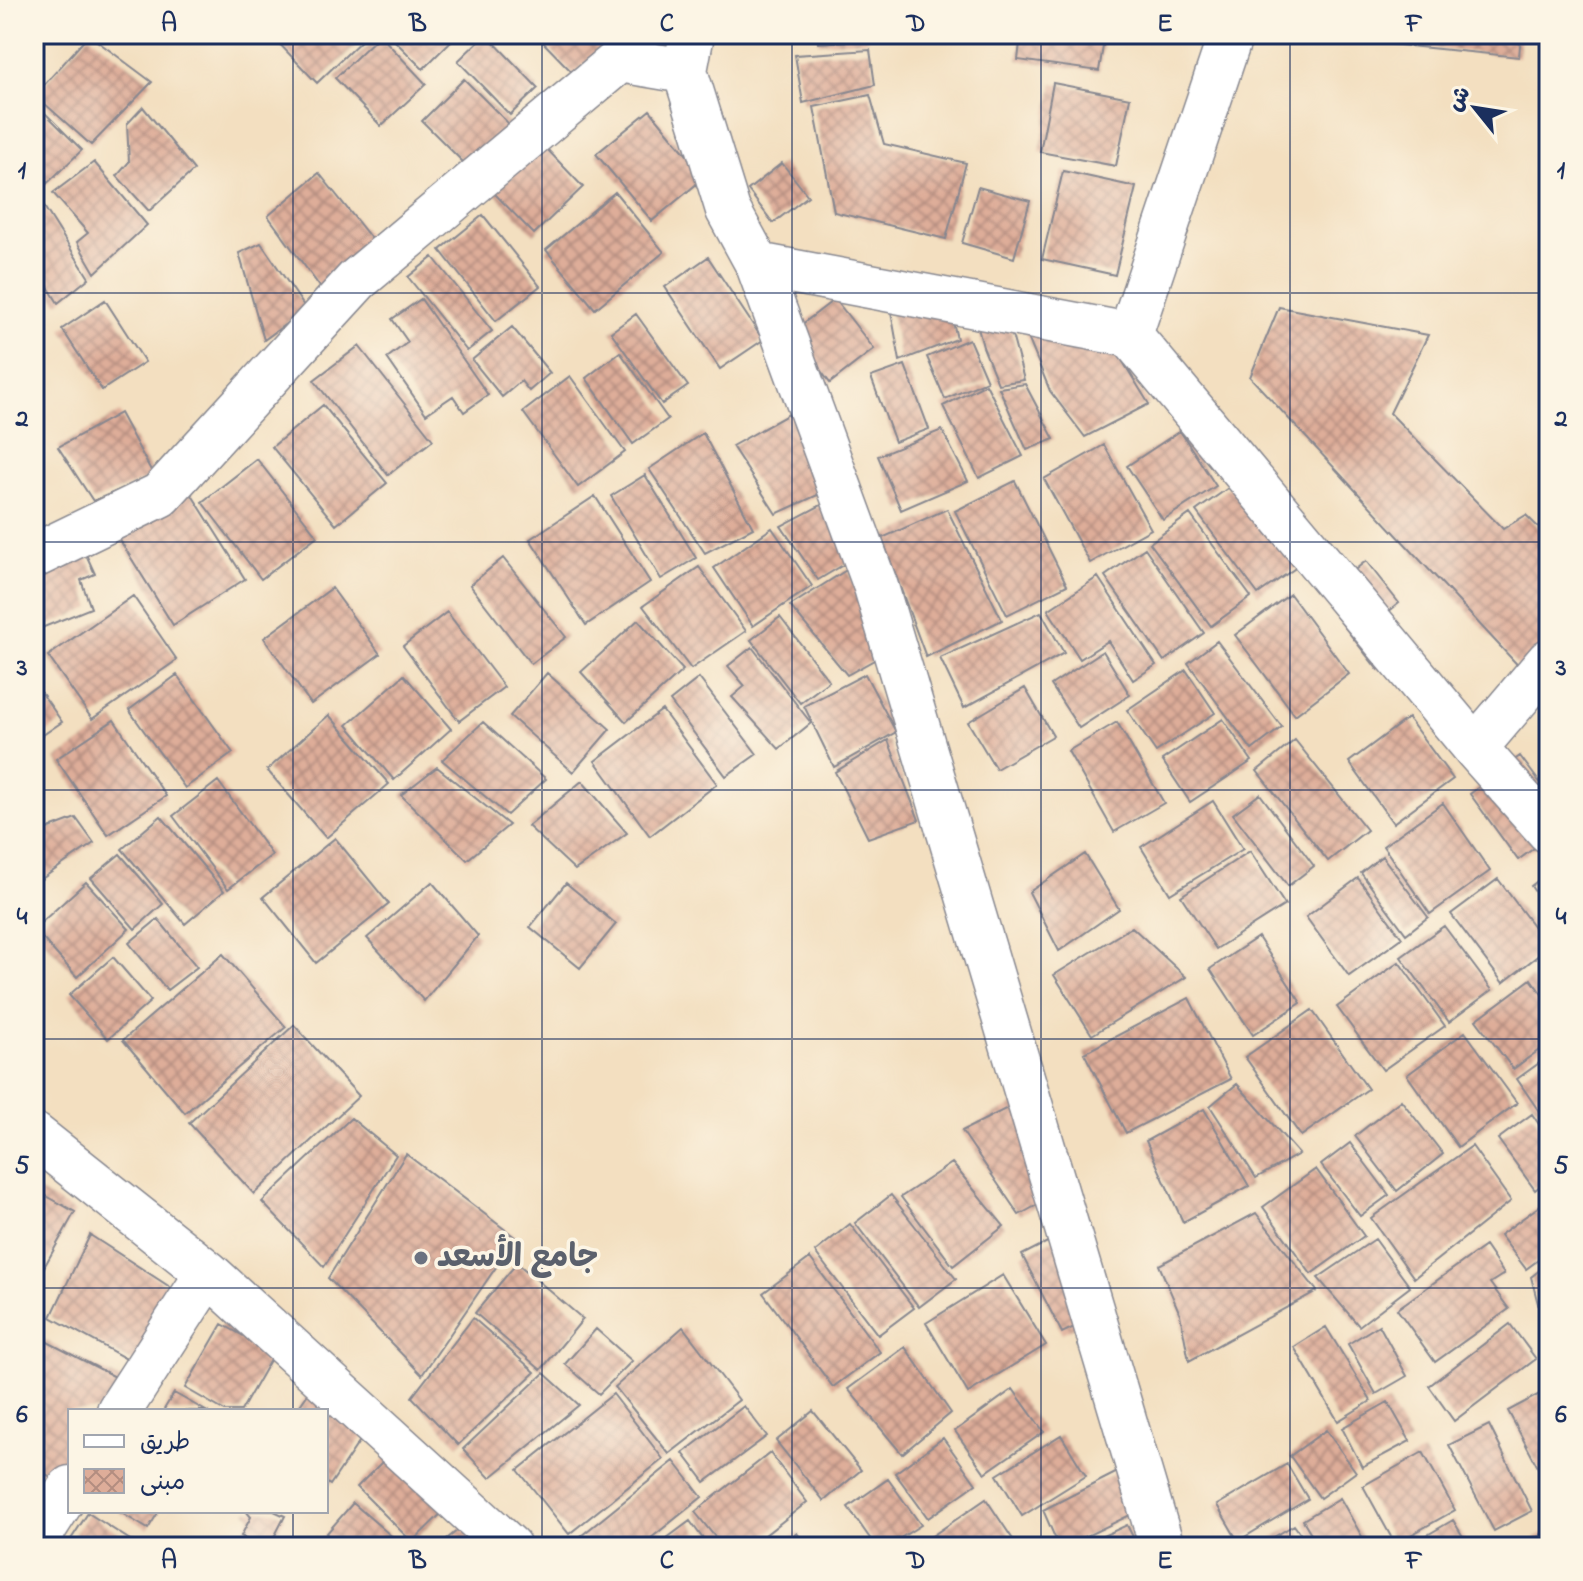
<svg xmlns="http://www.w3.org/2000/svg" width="1583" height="1581" viewBox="0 0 1583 1581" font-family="'Indie Flower','Playpen Sans Arabic',sans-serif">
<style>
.building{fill:url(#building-cross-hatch)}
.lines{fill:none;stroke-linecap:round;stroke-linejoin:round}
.minor-casing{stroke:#87878f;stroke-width:47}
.minor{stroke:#fff;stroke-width:44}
.grid{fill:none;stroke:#1b2f5e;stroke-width:2;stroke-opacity:0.55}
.worship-dot{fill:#6b7280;stroke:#fcf5e5;stroke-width:3}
.labels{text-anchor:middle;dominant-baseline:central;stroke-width:7;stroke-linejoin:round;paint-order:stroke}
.worship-label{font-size:32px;font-weight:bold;fill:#5b616d;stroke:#fcf5e5;text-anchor:start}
.neatline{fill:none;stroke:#1b2f5e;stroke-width:3}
.grid-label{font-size:26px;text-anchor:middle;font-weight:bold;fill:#1b2f5e}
</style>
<defs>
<pattern id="building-cross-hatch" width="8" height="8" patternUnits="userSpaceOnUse" patternTransform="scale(2)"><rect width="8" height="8" fill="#dead99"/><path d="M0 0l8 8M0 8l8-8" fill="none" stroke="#b38d80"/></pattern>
</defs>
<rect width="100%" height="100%" fill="#fcf5e5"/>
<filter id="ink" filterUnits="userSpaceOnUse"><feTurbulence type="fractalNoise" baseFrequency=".0125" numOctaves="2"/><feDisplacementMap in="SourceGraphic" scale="16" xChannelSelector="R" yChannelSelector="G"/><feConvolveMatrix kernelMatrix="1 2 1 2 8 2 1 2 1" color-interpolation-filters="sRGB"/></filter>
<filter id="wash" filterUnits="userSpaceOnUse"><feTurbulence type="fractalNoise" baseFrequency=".006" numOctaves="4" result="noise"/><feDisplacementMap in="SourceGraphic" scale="32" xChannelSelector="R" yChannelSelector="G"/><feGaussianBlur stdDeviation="1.8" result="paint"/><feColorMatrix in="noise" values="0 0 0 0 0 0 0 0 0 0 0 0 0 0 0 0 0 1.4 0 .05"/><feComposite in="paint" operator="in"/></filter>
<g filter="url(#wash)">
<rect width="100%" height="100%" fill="#f3dfc0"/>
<g id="blocks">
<!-- building -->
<path class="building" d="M274,34H368L317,83L272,36Z
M388,34H458L423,69Z
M486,34L538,88L510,115L458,61Z
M535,34H608L612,38L574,74Z
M818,34H867L868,40L818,43Z
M1021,34H1105L1099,71L1018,60Z
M1331,34H1521L1519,57L1330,38Z
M89,35L152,82L91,145L35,95Z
M380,35L426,84L381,126L335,78Z
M870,50L875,85L803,103L795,55Z
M464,79L516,131L474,173L422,121Z
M1053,83L1130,98L1116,166L1040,152Z
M870,95L884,144L966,163L946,239L834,212L814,107Z
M34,102L82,150L34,196Z
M143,107L194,170L149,211L117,176L129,162L127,124Z
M650,110L705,177L652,221L596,154Z
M544,146L583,187L534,234L494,193Z
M94,162L147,225L95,273L77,242L88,233L53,193Z
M782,163L808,196L773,223L748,190Z
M1063,171L1136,187L1115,275L1042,259Z
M319,173L377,246L326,295L268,216Z
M978,187L1030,201L1014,258L962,243Z
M615,192L664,252L595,309L546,250Z
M43,205L89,278L58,303L34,264V211Z
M483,215L540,286L496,321L440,250Z
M261,243L306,309L264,340L239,253Z
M433,257L492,331L467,351L408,277Z
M708,257L763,340L720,369L665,287Z
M888,295L949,305L957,339L900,361Z
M421,299L488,395L464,412L453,396L426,414L387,358L408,342L392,319Z
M835,299L874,349L830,383L792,332Z
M105,300L145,362L102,390L62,329Z
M1279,307L1428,335L1390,413L1503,529L1526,515L1549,538V651L1525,673L1250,377Z
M636,314L688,386L662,404L611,332Z
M976,320H1008L1024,380L998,384L983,347Z
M512,327L550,373L529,391L521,381L502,397L472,360Z
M1024,328L1097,339L1120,357L1149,404L1085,437L1050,391Z
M969,339L987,381L945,399L927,357Z
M359,346L433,440L388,475L314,380Z
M620,352L668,419L633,444L586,378Z
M905,365L929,429L895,442L871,377Z
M570,376L625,452L578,487L523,412Z
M986,384L1023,456L979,478L943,406Z
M1025,384L1054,439L1027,450L999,388Z
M823,395L855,478L776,514L732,446Z
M323,405L387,483L336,525L272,447Z
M120,413L154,476L93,501L58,447Z
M942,430L968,481L901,510L878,456Z
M1180,431L1216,486L1163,520L1127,466Z
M703,433L753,528L705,553L649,469Z
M1104,445L1151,529L1090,563L1044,479Z
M257,459L317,536L261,579L202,502Z
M645,475L696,558L661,579L611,496Z
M1015,481L1067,585L1007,615L955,511Z
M1238,481L1317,553L1258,594L1196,511Z
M852,489L863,553L818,580L781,526Z
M190,492L245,579L173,625L118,537Z
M595,496L650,582L586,625L530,539Z
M947,509L1002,620L926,657L882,538Z
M1190,514L1251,597L1211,626L1150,543Z
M772,528L812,586L753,626L714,568Z
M1145,548L1204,633L1164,661L1105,576Z
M84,550L95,574L81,580L91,608L34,631V563Z
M503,558L566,637L531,664L470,585Z
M1366,561L1399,603L1382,617L1406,647L1378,670L1321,597Z
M699,567L746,631L691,669L643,606Z
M848,569L883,655L847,675L790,606Z
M1098,577L1156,665L1133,680L1108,641L1080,659L1048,610Z
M332,588L380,654L311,704L264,638Z
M1290,594L1349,674L1295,715L1235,635Z
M133,596L177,660L92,719L48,656Z
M447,612L504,687L459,721L403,646Z
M1041,612L1064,653L964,708L940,658Z
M780,617L829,681L800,703L751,640Z
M638,620L683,670L626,722L581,672Z
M1217,641L1282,727L1252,750L1188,663Z
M752,647L811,723L779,749L732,697L745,686L728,666Z
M1103,651L1130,695L1079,728L1051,685Z
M1186,670L1215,713L1156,752L1127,710Z
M547,673L610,729L573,772L510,716Z
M865,674L896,732L834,767L804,706Z
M177,675L233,753L185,788L129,710Z
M404,675L451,729L394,780L347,725Z
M699,678L757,754L726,776L670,701Z
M34,682L62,722L34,741Z
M1025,688L1053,736L996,769L968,722Z
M662,710L717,784L650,836L595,761Z
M329,715L389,784L326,838L267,770Z
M1408,718L1453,779L1393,823L1349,762Z
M1223,719L1252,761L1190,802L1162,760Z
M114,720L166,796L108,835L56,759Z
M483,722L546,779L507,815L442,760Z
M1117,722L1164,803L1114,832L1068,751Z
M888,740L919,820L868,838L835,772Z
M1295,740L1367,830L1328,861L1257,771Z
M1520,756L1549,795V837L1518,860L1470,794Z
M437,767L509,825L467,860L401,795Z
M218,781L272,855L228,889L173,816Z
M582,781L627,833L575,870L528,826Z
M1260,794L1314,866L1288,886L1233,814Z
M1213,801L1243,849L1170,894L1141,847Z
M1443,803L1490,871L1430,914L1383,846Z
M161,816L224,891L185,924L122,849Z
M76,818L94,843L34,884V834Z
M335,838L389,904L316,963L263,897Z
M1250,851L1285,905L1216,949L1181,896Z
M120,854L163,904L135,929L91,878Z
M1085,854L1119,909L1059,951L1029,892Z
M1382,856L1428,917L1406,934L1361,873Z
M1549,872V904L1545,907L1531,886Z
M1358,878L1402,938L1349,976L1306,917Z
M1498,879L1549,947L1503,983L1451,914Z
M86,882L129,929L77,977L34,929Z
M432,882L478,936L424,1001L367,938Z
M566,883L616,924L580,968L530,927Z
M158,919L197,967L167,990L129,943Z
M1444,926L1492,990L1449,1022L1401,957Z
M1132,927L1186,977L1092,1035L1054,975Z
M1258,937L1301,1003L1253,1035L1210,969Z
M223,954L286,1027L185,1113L123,1040Z
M113,957L151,1001L108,1039L69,995Z
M1399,962L1445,1026L1383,1070L1337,1007Z
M1531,979L1549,1004V1043L1513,1069L1476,1020Z
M1189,998L1231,1079L1126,1133L1084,1053Z
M1312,1010L1368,1089L1301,1136L1245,1057Z
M294,1025L359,1096L254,1194L189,1123Z
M1465,1032L1517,1103L1458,1147L1407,1075Z
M1549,1056V1126L1517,1079Z
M1237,1084L1299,1154L1256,1178L1210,1106Z
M1031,1096L1066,1189L1019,1215L962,1131Z
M1401,1100L1443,1154L1397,1191L1355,1136Z
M1204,1109L1249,1186L1183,1222L1146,1141Z
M1532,1114L1549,1139V1179L1535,1190L1498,1139Z
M351,1118L396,1155L324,1267L262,1202Z
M1350,1143L1389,1195L1360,1216L1321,1165Z
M1472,1146L1511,1201L1414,1278L1371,1218Z
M406,1154L516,1238L422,1375L328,1278Z
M952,1163L1004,1226L953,1266L901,1197Z
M1316,1169L1364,1236L1311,1274L1263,1207Z
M34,1189L75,1212L34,1285Z
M891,1195L956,1279L919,1307L855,1223Z
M1549,1199V1252L1526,1269L1500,1235Z
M1256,1213L1317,1291L1189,1361L1180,1314L1159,1265Z
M850,1224L914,1308L878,1335L815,1252Z
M1071,1230L1097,1316L1062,1333L1022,1255Z
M90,1235L187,1298L150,1372L51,1317Z
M1375,1239L1410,1287L1359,1326L1318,1278Z
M1485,1246L1504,1274L1490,1283L1509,1309L1435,1362L1397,1309Z
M810,1258L880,1352L833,1387L763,1293Z
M517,1263L583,1319L541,1370L475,1313Z
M1549,1263V1331L1543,1323L1531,1277Z
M1003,1275L1046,1345L968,1393L926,1323Z
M473,1318L535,1372L458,1445L412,1397Z
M222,1324L274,1353L241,1411H225L185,1388Z
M1510,1324L1536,1359L1454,1421L1429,1386Z
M1379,1325L1407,1376L1376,1394L1348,1344Z
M683,1327L739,1400L669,1454L615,1387Z
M1326,1327L1371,1401L1338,1421L1294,1347Z
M596,1329L632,1361L599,1394L565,1364Z
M34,1335L129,1384L115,1411H70V1487L34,1468Z
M905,1347L951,1413L902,1454L848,1389Z
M544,1373L579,1405L490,1478L463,1449Z
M1013,1389L1044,1432L985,1473L955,1431Z
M1549,1389V1488L1508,1411Z
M310,1391L367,1430L330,1485L326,1482V1411H296Z
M174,1393L206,1411H163Z
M613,1394L663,1459L569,1534L518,1470Z
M1388,1402L1410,1441L1362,1467L1342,1428Z
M744,1406L767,1436L705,1482L683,1453Z
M813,1411L861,1470L824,1501L776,1441Z
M1489,1425L1532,1511L1494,1531L1449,1445Z
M1326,1430L1356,1472L1320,1498L1290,1456Z
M1061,1435L1086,1476L1022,1516L997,1475Z
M943,1438L976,1484L928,1518L895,1473Z
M393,1451L448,1507L412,1542L357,1487Z
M1423,1452L1455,1510L1395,1544L1363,1486Z
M770,1453L807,1502L750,1547H723L695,1512Z
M1141,1460L1155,1503L1064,1547H1059L1043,1510Z
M674,1461L702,1497L640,1547H590L581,1536Z
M1287,1464L1308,1499L1238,1541L1217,1505Z
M888,1479L921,1525L886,1547H876L848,1507Z
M1340,1498L1368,1547H1319L1303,1520Z
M986,1499L1018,1547H916Z
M353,1503L404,1547H327L320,1541Z
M118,1511H159L148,1529Z
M246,1511H274L285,1516L269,1547H261L241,1536L251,1517Z
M88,1513L141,1547H66Z
M1453,1520L1468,1545L1465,1547H1407Z
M690,1521L709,1547H655Z
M468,1522L489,1547H437Z
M1127,1525L1138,1547H1079Z
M1294,1525L1310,1547H1257Z
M1549,1529V1547H1523Z
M797,1533L807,1547H779Z"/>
</g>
</g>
<g filter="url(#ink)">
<use href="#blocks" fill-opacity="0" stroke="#87878f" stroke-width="2"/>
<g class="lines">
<defs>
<path id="minor" d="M1231,34L1130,335L1475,748L1549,831
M685,71L692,34
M758,265L876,587L1162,1547
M34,556L160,495L357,280L620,60L685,71L728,210L758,265L1130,335
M1475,748L1549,661
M34,1135L208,1273L509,1547
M119,1411L208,1273
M34,1544L70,1488"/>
</defs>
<!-- minor casing -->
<use href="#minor" class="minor-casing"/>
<!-- minor -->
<use href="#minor" class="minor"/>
</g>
</g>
<!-- grid -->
<path class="grid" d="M293,34V1411M542,34V1547M792,34V1547M1041,34V1547M1290,34V1547M34,293H1549M34,542H1549M34,790H1549M34,1039H1549M34,1288H1549M293,1511V1547"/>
<!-- markers -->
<circle class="worship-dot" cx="421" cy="1258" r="8"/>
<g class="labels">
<!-- worship labels -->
<g class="worship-label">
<text x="437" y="1258">جامع الأسعد</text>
</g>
</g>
<!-- margin -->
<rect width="1583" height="1581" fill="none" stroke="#fcf5e5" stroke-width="88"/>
<!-- legend -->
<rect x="68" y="1409" width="260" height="104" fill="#fcf5e5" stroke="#a2a6af" stroke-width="2"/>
<rect x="84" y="1435" width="40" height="12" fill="#ffffff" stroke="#a2a6af" stroke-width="2"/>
<text x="140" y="1449" font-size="24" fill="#1b2f5e">طريق</text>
<rect x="84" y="1469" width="40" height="24" fill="url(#building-cross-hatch)" stroke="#a2a6af" stroke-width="2"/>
<text x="140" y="1489" font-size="24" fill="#1b2f5e">مبنى</text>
<!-- north arrow -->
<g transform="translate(1475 108) rotate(300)" stroke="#fcf5e5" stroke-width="6" paint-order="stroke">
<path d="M0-6L14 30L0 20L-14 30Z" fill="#1b2f5e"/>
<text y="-12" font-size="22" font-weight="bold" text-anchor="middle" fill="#1b2f5e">ش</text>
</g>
<rect x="44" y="44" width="1495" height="1493" class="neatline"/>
<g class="grid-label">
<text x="169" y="31">A</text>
<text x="418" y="31">B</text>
<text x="667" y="31">C</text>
<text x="916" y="31">D</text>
<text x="1165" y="31">E</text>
<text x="1414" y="31">F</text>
<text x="22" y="178">1</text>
<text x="1561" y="178">1</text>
<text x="22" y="426">2</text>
<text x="1561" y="426">2</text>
<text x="22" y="675">3</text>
<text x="1561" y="675">3</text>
<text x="22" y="924">4</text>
<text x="1561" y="924">4</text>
<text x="22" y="1173">5</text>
<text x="1561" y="1173">5</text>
<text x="22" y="1422">6</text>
<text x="1561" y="1422">6</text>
<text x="169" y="1568">A</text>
<text x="418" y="1568">B</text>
<text x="667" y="1568">C</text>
<text x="916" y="1568">D</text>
<text x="1165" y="1568">E</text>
<text x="1414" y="1568">F</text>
</g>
</svg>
